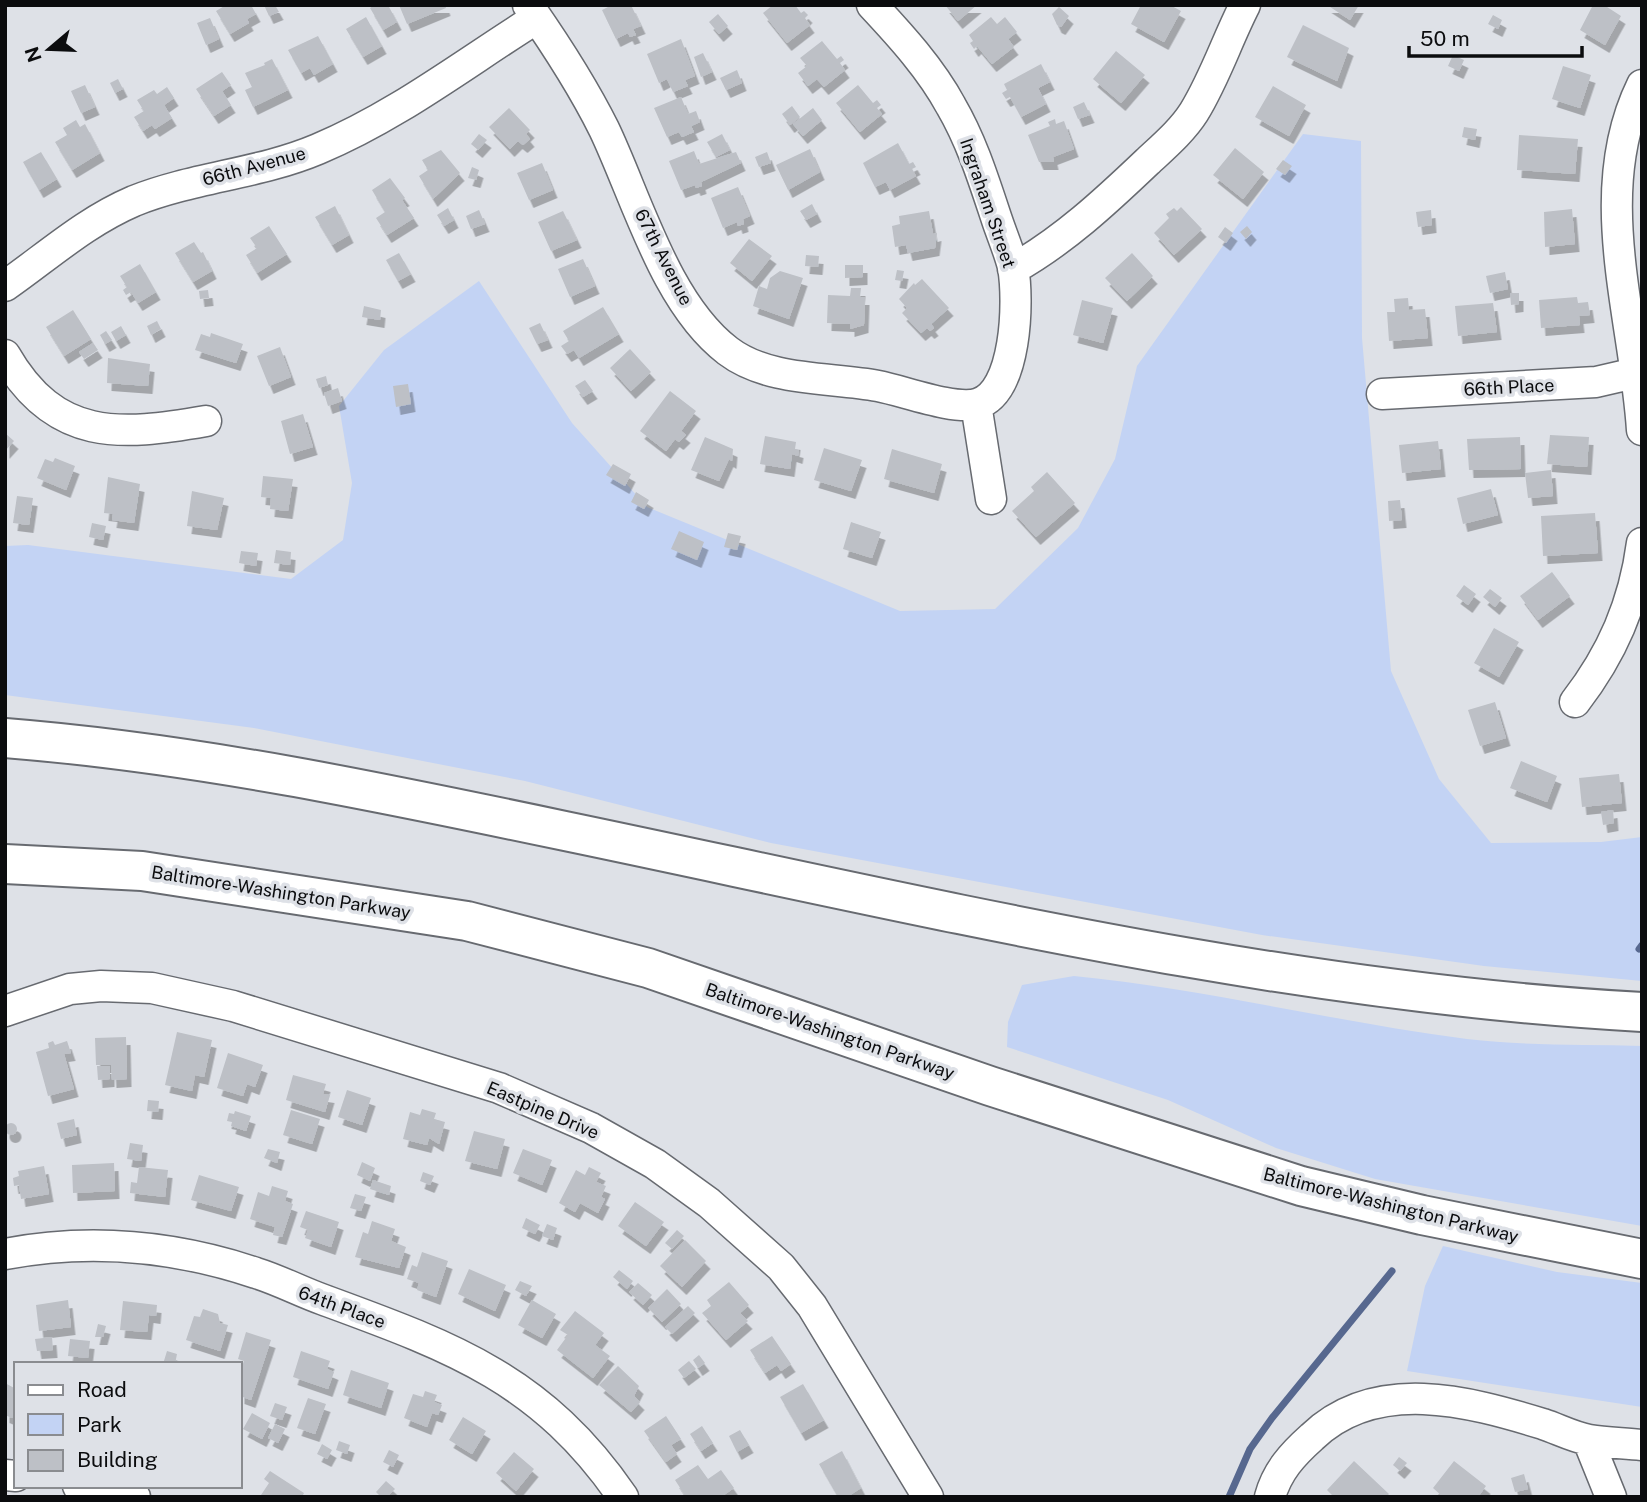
<svg xmlns="http://www.w3.org/2000/svg" width="1647" height="1502" viewBox="0 0 1647 1502" font-family="'Public Sans',sans-serif">
<style>
.green{fill:#c3d3f4}
.lines{fill:none;stroke-linecap:round;stroke-linejoin:round}
.stream{stroke:#57688f;stroke-width:7}
.building{fill:#bdc0c6;filter:url(#shadow)}
.minor-casing{stroke:#676a70;stroke-width:33}
.highway-casing{stroke:#676a70;stroke-width:42}
.minor{stroke:#fff;stroke-width:30}
.highway{stroke:#fff;stroke-width:38}
.labels{text-anchor:middle;dominant-baseline:central;stroke-width:7;stroke-linejoin:round;paint-order:stroke}
.street-label{font-size:18px;fill:#0b0c0e;stroke:#dee1e7}
</style>
<defs>
<filter id="shadow"><feDropShadow dx="4.5" dy="8" stdDeviation="0" flood-color="#0004"/></filter>
</defs>
<rect width="100%" height="100%" fill="#dee1e7"/>
<!-- green -->
<path class="green" d="M1303,134L1361,141L1362,338L1391,671L1439,779L1491,843L1601,842L1642,837V981L1484,966L1262,935L771,843L525,781L254,728L5,695V546L28,545L291,579L343,540L352,483L339,406L384,350L479,281L572,423L647,507L900,611L995,609L1078,528L1115,459L1137,366Z
M1074,976C1206,989 1335,1022 1467,1039C1524,1046 1584,1044 1642,1046V1226L1375,1179L1276,1148L1168,1100L1007,1047L1008,1022L1022,985Z
M1443,1246L1557,1272L1642,1283V1407L1407,1371L1425,1286Z"/>
<g class="lines">
<!-- stream -->
<path class="stream" d="M1639,949L1642,945
M1229,1497L1250,1449L1272,1418L1392,1271"/>
</g>
<!-- building -->
<path class="building" d="M226,5H251L256,14L247,19L249,23L230,34L216,11Z
M264,5H275L279,12L269,16Z
M374,5H388L397,22L383,30L370,8Z
M399,5H445L446,8L407,24Z
M612,5H631L641,26L633,29L636,35L630,37L628,33L616,39L602,10Z
M773,5H795L801,13L804,11L808,15L805,18L810,25L787,43L763,13Z
M945,5H977L958,21Z
M1141,5H1170L1181,11L1164,42L1131,24Z
M1327,5H1359L1350,20Z
M1593,5H1604L1621,16L1605,45L1580,30Z
M1059,7L1069,16L1061,27L1057,25L1052,14Z
M718,14L728,26L719,34L709,22Z
M1493,15L1502,20L1498,29L1488,24Z
M366,17L382,46L363,57L346,29Z
M991,17L997,24L1005,17L1017,32L1008,39L1014,47L992,64L977,46L974,49L970,43L973,41L969,35Z
M210,18L219,39L206,45L197,23Z
M1303,25L1349,48L1337,81L1287,57Z
M318,36L333,64L314,75L310,68L301,73L288,50Z
M681,39L695,76L685,80L688,86L673,92L667,79L659,83L647,54Z
M822,41L837,59L841,56L844,60L840,63L845,70L824,87L817,79L808,86L798,73L807,66L800,58Z
M1116,51L1145,75L1121,103L1093,79Z
M703,53L712,72L701,77L694,57Z
M1453,55L1464,60L1459,71L1448,66Z
M272,59L288,90L253,107L245,90L252,87L245,73L265,65L264,63Z
M1041,64L1050,82L1038,88L1046,104L1021,117L1010,97L1006,99L1002,93L1007,90L1004,84Z
M1563,66L1591,75L1580,108L1552,99Z
M737,70L742,83L726,90L720,78Z
M222,72L231,85L222,91L231,105L214,116L196,89Z
M118,79L123,89L115,93L110,83Z
M85,85L95,107L81,113L71,91Z
M858,85L873,103L877,100L881,105L877,108L882,114L860,132L836,103Z
M1273,86L1306,105L1289,136L1255,117Z
M167,87L174,98L164,105L172,118L155,129L152,125L143,131L134,117L144,111L137,100L154,90L157,94Z
M681,97L688,114L696,111L700,122L691,126L694,132L682,137L679,132L667,137L654,108Z
M1084,102L1090,115L1078,119L1073,107Z
M792,106L800,117L790,125L782,114Z
M509,108L530,130L526,134L530,139L523,145L518,141L510,149L489,127Z
M813,108L822,120L803,136L793,124Z
M1055,119L1056,124L1064,121L1074,149L1053,157L1054,162H1039L1028,135L1050,126L1048,122Z
M76,120L80,127L85,124L100,153L72,170L55,142L67,135L63,128Z
M1464,127L1477,129L1475,140L1462,137Z
M479,134L487,140L478,150L471,144Z
M722,134L730,150L716,157L707,142Z
M1519,135L1578,139L1575,174L1517,170Z
M898,143L909,164L913,162L916,167L912,169L916,176L890,190L886,182L875,187L863,163Z
M1235,148L1264,172L1243,199L1213,175Z
M810,149L820,172L788,190L776,165Z
M441,150L460,173L433,199L419,176L428,170L422,160Z
M694,151L699,164L736,152L741,163L701,182L702,186L696,188L695,185L681,190L669,161Z
M41,152L57,179L39,190L23,162Z
M767,152L771,163L759,167L755,157Z
M1283,160L1292,166L1285,175L1276,169Z
M542,163L553,190L529,200L517,173Z
M472,167L479,170L476,180L468,178Z
M390,178L405,198L402,200L414,218L387,235L376,218L385,212L372,190Z
M738,187L750,216L743,219L744,224L738,226L737,222L723,228L711,198Z
M812,204L817,214L806,220L800,211Z
M335,206L349,235L332,245L315,217Z
M1181,207L1202,229L1174,255L1154,233L1169,218L1166,214L1174,208L1177,211Z
M448,208L454,220L444,226L437,215Z
M1572,209L1575,244L1545,247L1544,212Z
M479,210L485,224L471,229L466,216Z
M1431,210L1432,225L1418,227L1416,212Z
M563,211L577,240L551,251L538,222Z
M929,211L933,234L937,233L935,248L908,253L906,245L895,247L892,226L900,224L899,216Z
M269,226L287,254L257,273L246,255L257,248L250,238Z
M1247,226L1252,232L1246,239L1240,232Z
M1225,227L1233,233L1226,243L1218,237Z
M749,239L772,256L752,281L730,263Z
M194,242L201,253L203,252L212,271L193,282L175,253Z
M399,253L411,274L398,281L386,260Z
M1132,253L1153,276L1127,301L1105,278Z
M806,255L819,256L818,267L805,266Z
M583,259L595,286L570,297L558,269Z
M140,264L156,292L138,303L131,292L126,295L123,290L127,287L120,276Z
M845,265H863V277L845,278Z
M897,270L904,271L902,281L895,280Z
M780,271L803,278L789,319L753,306L759,286L767,289L770,278Z
M1505,272L1508,289L1490,293L1486,276Z
M922,279L949,308L931,324L934,328L930,331L927,328L921,333L902,313L907,308L899,299L914,283L915,285Z
M851,288H861L860,297H865L864,325L850,329V324L827,323L828,295L850,296Z
M208,290L209,298L200,299L199,291Z
M1510,293H1519V304L1511,305Z
M1577,297L1578,303L1588,302L1590,315L1579,316L1580,325L1541,328L1539,300Z
M1408,298L1409,310L1425,309L1428,338L1389,341L1387,312H1395L1394,299Z
M1082,300L1113,308L1103,343L1073,335Z
M1493,303L1497,332L1458,336L1455,306Z
M364,306L381,310L380,320L362,317Z
M603,307L619,334L579,358L574,350L567,354L561,346L569,341L563,331Z
M73,310L91,339L64,356L46,327Z
M157,321L161,329L151,335L147,326Z
M540,323L548,340L537,344L529,328Z
M121,326L126,335L116,341L111,332Z
M106,331L112,340L105,344L100,335Z
M211,333L243,344L236,363L195,350L201,334L210,337Z
M93,343L98,350L84,359L79,352Z
M280,347L291,377L269,386L257,356Z
M630,349L651,372L631,391L610,368Z
M108,358L150,364L148,386L107,383Z
M326,376L328,385L319,388L316,379Z
M585,380L593,391L583,397L575,386Z
M408,384L411,404L396,407L393,386Z
M338,388L342,401L328,406L324,393Z
M670,391L696,411L681,431L686,435L679,442L675,439L666,451L640,431Z
M303,414L313,447L290,454L281,421Z
M5,433L14,441L5,451Z
M1550,435L1589,437L1587,467L1547,464Z
M765,436L796,442L795,449L799,450L798,456L792,454L790,469L760,464Z
M705,437L733,449L732,461L729,459L719,481L691,470Z
M1520,437L1521,469L1469,470L1467,439Z
M1438,441L1441,469L1402,473L1399,445Z
M824,448L862,460L851,491L814,480Z
M892,449L942,464L934,493L884,479Z
M55,458L75,466L66,490L37,478L45,459L53,462Z
M613,464L631,474L625,486L606,475Z
M1551,470L1553,496L1528,498L1525,473Z
M1047,472L1075,503L1036,537L1012,511L1034,491L1031,487Z
M263,476L293,479L288,511L270,509L271,498L261,497Z
M108,477L140,484L134,523L112,520L113,514L104,513Z
M1491,489L1498,515L1463,524L1457,498Z
M192,491L224,498L217,530L187,526Z
M636,492L649,500L644,509L631,502Z
M17,496L33,498L29,525L13,523Z
M1400,500L1402,520L1389,521L1388,501Z
M1595,513L1598,553L1543,556L1541,516Z
M851,522L881,532L872,558L843,549Z
M92,523L106,526L103,540L89,537Z
M679,531L704,542L697,560L671,549Z
M728,533L741,536L737,550L724,547Z
M276,550L291,552L290,565L274,563Z
M241,551L258,553L256,566L239,563Z
M1552,572L1570,596L1538,620L1520,596Z
M1464,585L1476,594L1468,605L1456,596Z
M1490,589L1502,598L1495,607L1483,597Z
M1494,628L1519,642L1499,677L1474,663Z
M1495,702L1506,738L1480,746L1468,710Z
M1521,761L1557,776L1547,802L1510,788Z
M1619,774L1622,803L1582,807L1579,778Z
M1613,810L1614,823L1603,825L1601,812Z
M177,1032L212,1040L204,1077L195,1075L192,1091L165,1085Z
M126,1037L127,1079L112,1080L111,1065H96L95,1038Z
M53,1041L55,1045L67,1041L71,1053L64,1054L74,1089L48,1096L36,1052L49,1048L48,1043Z
M228,1053L263,1065L255,1087L247,1084L243,1096L217,1088Z
M97,1066H110V1079L98,1080Z
M293,1075L326,1084L323,1094L330,1095L325,1112L286,1100Z
M347,1090L371,1098L362,1125L338,1117Z
M148,1100L159,1101L158,1112L147,1111Z
M422,1109L436,1113L434,1119L445,1122L439,1144L429,1138L427,1145L403,1139L410,1112L420,1115Z
M291,1110L320,1119L312,1144L283,1135Z
M235,1111L251,1116L246,1131L231,1126L232,1122L227,1121L229,1113L234,1114Z
M74,1119L77,1135L61,1139L57,1123Z
M5 1129a6 6 0 1 1 12 0a6 6 0 1 1-12 0Z
M474,1131L505,1139L497,1169L465,1161Z
M130,1143L143,1145L141,1161L127,1159Z
M268,1149L280,1152L277,1163L264,1158Z
M523,1149L552,1160L542,1185L513,1173Z
M362,1162L375,1168L370,1181L357,1175Z
M114,1163L115,1191L73,1193L72,1165Z
M44,1166L49,1194L21,1199L19,1185L14,1186L13,1178L19,1176L18,1171Z
M139,1167L168,1170L165,1197L130,1193L131,1182L137,1183Z
M589,1167L601,1173L596,1182L606,1186L601,1197L605,1199L598,1213L580,1203L575,1212L559,1203L576,1170L585,1175Z
M423,1172L434,1176L430,1185L420,1181Z
M199,1175L239,1187L231,1211L191,1200Z
M373,1180L391,1186L389,1195L370,1189Z
M272,1186L288,1191L285,1201L293,1204L282,1237L273,1235L275,1227L250,1219L258,1192L269,1196Z
M355,1194L366,1197L361,1211L350,1208Z
M635,1202L664,1222L646,1246L618,1226Z
M306,1211L339,1222L331,1247L305,1238L308,1230L300,1227Z
M526,1218L540,1225L535,1234L522,1228Z
M372,1221L395,1229L391,1241L406,1247L399,1268L355,1257L363,1232L368,1234Z
M547,1224L557,1228L553,1240L542,1236Z
M677,1230L684,1236L672,1249L665,1243Z
M685,1240L706,1261L682,1287L660,1266Z
M422,1252L448,1261L436,1297L417,1290L419,1283L407,1279L412,1265L417,1267Z
M469,1269L506,1285L495,1311L458,1294Z
M619,1270L633,1281L627,1289L613,1277Z
M520,1281L532,1286L526,1296L515,1290Z
M729,1282L749,1305L740,1313L748,1321L726,1340L702,1313L711,1306L707,1300Z
M638,1283L652,1295L643,1305L629,1292Z
M667,1289L681,1304L662,1322L648,1308Z
M68,1300L71,1327L39,1331L36,1305Z
M532,1300L556,1314L542,1338L518,1325Z
M123,1301L157,1305L156,1316L149,1315L147,1332L120,1330Z
M688,1306L695,1313L672,1334L665,1327Z
M203,1309L218,1314L220,1323L228,1325L220,1351L186,1340L194,1316L200,1317Z
M575,1311L604,1333L595,1345L610,1356L593,1378L557,1350L568,1335L560,1330Z
M98,1324L106,1326L103,1337H95Z
M246,1332L271,1340L251,1400L240,1396V1374L244,1361L238,1359Z
M772,1336L791,1364L781,1371L777,1365L765,1373L750,1350Z
M52,1337L53,1350L37,1351L35,1339Z
M70,1339L90,1341L88,1358L68,1356Z
M167,1351L177,1354L175,1364H163Z
M301,1351L330,1361L327,1369L334,1372L328,1389L293,1377Z
M699,1355L705,1363L698,1368L693,1360Z
M689,1361L696,1369L684,1378L678,1370Z
M618,1366L639,1386L634,1396L640,1402L631,1412L599,1385Z
M351,1370L389,1383L381,1408L343,1395Z
M5,1383L16,1389V1412L12,1418L5,1415Z
M803,1384L824,1420L801,1433L780,1397Z
M425,1391L437,1395L434,1402L442,1405L438,1415L432,1413L427,1427L404,1418L413,1394L423,1397Z
M308,1398L326,1404L315,1434L297,1428Z
M275,1403L287,1407L282,1420L270,1416Z
M252,1413L270,1423L262,1439L243,1429Z
M666,1416L681,1439L671,1445L677,1454L666,1462L644,1431Z
M463,1417L486,1431L472,1454L449,1440Z
M275,1424L285,1429L278,1443L268,1438Z
M702,1426L713,1443L701,1451L690,1434Z
M740,1430L749,1445L737,1452L729,1436Z
M339,1441L350,1445L347,1454L336,1450Z
M322,1444L332,1450L327,1459L317,1454Z
M389,1450L399,1455L393,1467L383,1462Z
M842,1451L861,1488L847,1497H838L819,1464Z
M514,1452L534,1469L516,1491L496,1473Z
M1399,1457L1407,1463L1400,1471L1393,1465Z
M1354,1461L1389,1494L1386,1497H1334L1327,1490Z
M1454,1461L1486,1486L1478,1497H1443L1433,1488Z
M698,1465L708,1479L721,1470L734,1488L721,1497H686L675,1480Z
M270,1471L304,1493L302,1497L261,1495L269,1483L264,1479Z
M1524,1474L1528,1489L1515,1492L1511,1478Z
M386,1481L395,1489L387,1497H381L376,1492Z"/>
<g class="lines">
<defs>
<path id="minor" d="M528,5C556,45 582,85 604,129C637,198 665,303 728,351C769,382 830,377 878,386C904,391 953,410 977,404C1017,393 1019,300 1013,267C1009,251 1002,235 997,220C984,181 972,142 951,106C931,69 901,36 872,5
M1642,85C1589,193 1635,318 1642,430
M1013,269C1063,241 1105,202 1147,162C1163,147 1182,131 1194,112C1215,78 1227,40 1245,5
M5,286C48,256 85,222 134,201C194,177 259,174 318,149C397,116 465,63 537,18
M5,355C55,442 120,436 206,421
M1382,394L1596,382L1635,373
M976,404L991,499
M1575,702C1612,654 1634,604 1642,543
M5,1011L70,989L101,986L152,988L233,1006L499,1088L591,1128L655,1164L709,1203L781,1267L812,1306L928,1497
M5,1254C89,1238 175,1246 256,1273C279,1280 301,1292 324,1300C452,1347 542,1379 623,1497
M1588,1440L1611,1497
M5,1475L16,1476
M78,1486L135,1497
M1270,1497C1277,1471 1293,1454 1312,1437C1376,1376 1468,1401 1543,1424C1558,1429 1573,1437 1589,1440C1606,1443 1624,1443 1642,1445"/>
<path id="highway" d="M5,738C194,753 380,792 565,831C921,905 1277,992 1642,1012
M5,864L142,871L467,921L648,968L990,1086L1301,1186L1422,1215L1642,1259"/>
</defs>
<!-- minor casing -->
<use href="#minor" class="minor-casing"/>
<!-- highway casing -->
<use href="#highway" class="highway-casing"/>
<!-- minor -->
<use href="#minor" class="minor"/>
<!-- highway -->
<use href="#highway" class="highway"/>
</g>
<g class="labels">
<!-- street labels -->
<g class="street-label">
<text transform="translate(254 166) rotate(-15)">66th Avenue</text>
<text transform="translate(988 203) rotate(71)">Ingraham Street</text>
<text transform="translate(664 257) rotate(63)">67th Avenue</text>
<text transform="translate(1509 387) rotate(-3)">66th Place</text>
<text transform="translate(281 892) rotate(9)">Baltimore-Washington Parkway</text>
<text transform="translate(830 1031) rotate(19)">Baltimore-Washington Parkway</text>
<text transform="translate(543 1110) rotate(23)">Eastpine Drive</text>
<text transform="translate(1391 1205) rotate(14)">Baltimore-Washington Parkway</text>
<text transform="translate(342 1307) rotate(20)">64th Place</text>
</g>
</g>
<!-- border -->
<rect width="1647" height="1502" fill="none" stroke="#0b0c0e" stroke-width="14"/>
<!-- legend -->
<rect x="14" y="1362" width="228" height="126" fill="#dee1e7" stroke="#8a8c90" stroke-width="2"/>
<rect x="28" y="1385" width="35" height="10" fill="#ffffff" stroke="#8a8c90" stroke-width="2"/>
<text x="77" y="1397" font-size="21" fill="#0b0c0e">Road</text>
<rect x="28" y="1414" width="35" height="21" fill="#c3d3f4" stroke="#8a8c90" stroke-width="2"/>
<text x="77" y="1432" font-size="21" fill="#0b0c0e">Park</text>
<rect x="28" y="1450" width="35" height="21" fill="#bdc0c6" stroke="#8a8c90" stroke-width="2"/>
<text x="77" y="1467" font-size="21" fill="#0b0c0e">Building</text>
<!-- north arrow -->
<g transform="translate(49 49) rotate(251)" stroke="#dee1e7" stroke-width="5" paint-order="stroke">
<path d="M0-5L12 26L0 18L-12 26Z" fill="#0b0c0e"/>
<text y="-10" font-size="19" font-weight="bold" text-anchor="middle" fill="#0b0c0e">N</text>
</g>
<!-- scale -->
<path d="M1409 46v10h173v-10" fill="none" stroke="#0b0c0e" stroke-width="3.5"/>
<text x="1420" y="46" font-size="21" fill="#0b0c0e" stroke="#dee1e7" stroke-width="5" paint-order="stroke">50 m</text>
</svg>
